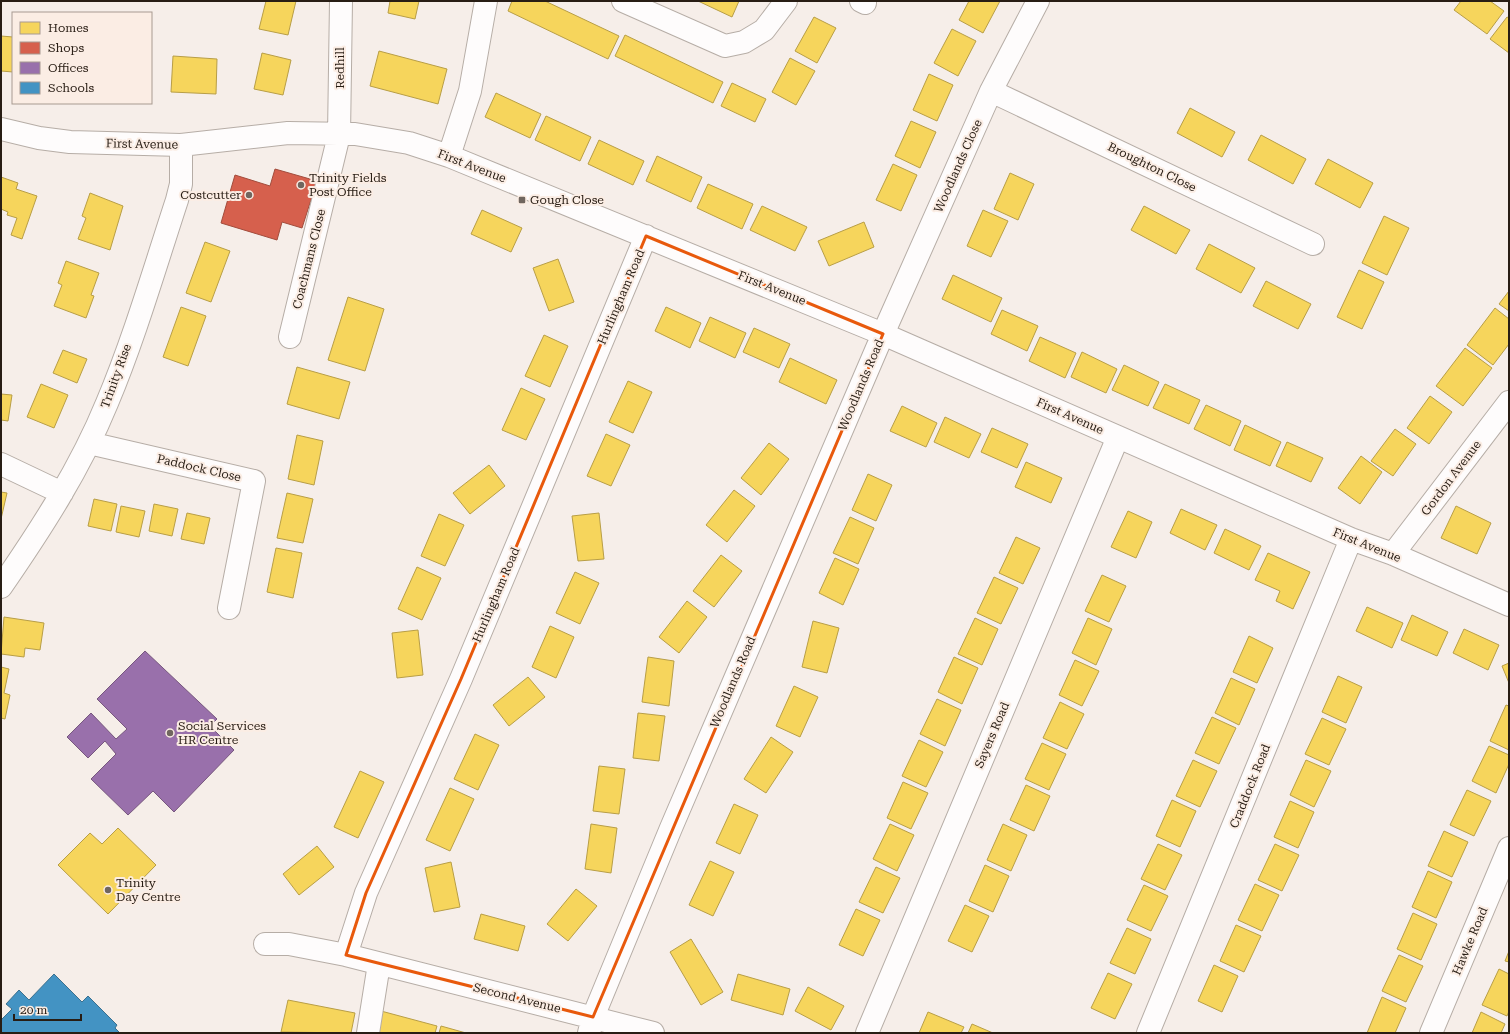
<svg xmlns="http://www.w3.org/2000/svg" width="1510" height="1034" viewBox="0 0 1510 1034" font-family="'Roboto Serif',serif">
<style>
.homes{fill:#f6d55c;stroke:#b89e46}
.shops{fill:#d6604d;stroke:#a24c3c}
.offices{fill:#9970ab;stroke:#77577e}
.schools{fill:#4393c3;stroke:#3b708e}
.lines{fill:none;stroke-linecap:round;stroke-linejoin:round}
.minor-casing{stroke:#b6ada6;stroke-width:24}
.minor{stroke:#fefcfc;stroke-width:22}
.marked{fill:none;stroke:#e8590c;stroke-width:3;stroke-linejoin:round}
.poi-dot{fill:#70665f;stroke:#fbede4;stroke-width:1.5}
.labels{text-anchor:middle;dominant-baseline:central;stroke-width:4;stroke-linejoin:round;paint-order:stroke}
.street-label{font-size:12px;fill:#281d14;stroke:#fbede4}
.poi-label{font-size:12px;fill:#281d14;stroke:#fbede4;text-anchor:start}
</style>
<rect width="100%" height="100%" fill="#f6eee9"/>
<!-- homes -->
<path class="homes" d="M266,1H296L288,35L259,29Z
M390,1H419L415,19L388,13Z
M512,1H545L619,36L608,59L508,11Z
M698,1H739L732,17Z
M969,1H1000L983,33L959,20Z
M1461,1H1490L1504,11L1487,34L1454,10Z
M814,17L836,28L817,63L795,51Z
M1507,17L1509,18V53L1490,39Z
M952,29L976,41L958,76L934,63Z
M625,35L723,82L713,103L615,56Z
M1,36L13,37V72L1,71Z
M379,51L447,69L438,104L370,86Z
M262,53L291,60L283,95L254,89Z
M173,56L217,59L216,94L171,92Z
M790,58L815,71L796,105L772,92Z
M929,74L953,85L937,121L913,110Z
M732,83L766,99L755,122L721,106Z
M496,93L541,114L530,138L485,117Z
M1190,108L1235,132L1222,157L1177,133Z
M546,116L591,137L580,161L535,140Z
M911,121L936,132L920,168L895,156Z
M1261,135L1306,159L1293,184L1248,160Z
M599,140L644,161L633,185L588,164Z
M657,156L702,177L691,202L646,181Z
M1328,159L1373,183L1360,208L1315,184Z
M893,164L917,175L901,211L876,200Z
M1010,173L1034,184L1018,220L994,209Z
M1,177L18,183L16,189L37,196L22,239L11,235L17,218L7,215L8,212L1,209Z
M708,184L753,204L742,229L697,208Z
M90,193L123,206L110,250L78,239L86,218L82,216Z
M762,206L807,227L795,251L750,230Z
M1144,206L1190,230L1176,254L1131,230Z
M482,210L522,228L511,252L471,234Z
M983,210L1008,221L991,257L967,246Z
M1384,216L1409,228L1387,275L1362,263Z
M864,222L874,247L829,266L818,241Z
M205,242L230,251L211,302L186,293Z
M1209,244L1255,268L1241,293L1196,269Z
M558,259L574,302L549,311L533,268Z
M66,261L99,273L91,295L94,296L86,318L54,306L62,285L58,283Z
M1359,270L1384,282L1362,329L1337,317Z
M953,275L1002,298L991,322L942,299Z
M1266,281L1311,304L1298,329L1253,306Z
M1509,291V311L1499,304Z
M348,297L384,309L365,371L328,360Z
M181,307L206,316L188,366L163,357Z
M666,307L701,323L690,348L655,331Z
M1495,308L1509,319V344L1493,365L1467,345Z
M1002,310L1038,326L1027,351L991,334Z
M710,317L746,333L735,358L699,341Z
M754,328L790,344L779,368L743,352Z
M544,335L568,346L550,387L525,376Z
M1040,337L1076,353L1065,378L1029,361Z
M1465,348L1492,368L1463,406L1436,386Z
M63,350L87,359L77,383L53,373Z
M1082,352L1117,369L1106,393L1071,377Z
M790,358L837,380L826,404L779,382Z
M1124,365L1159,382L1148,406L1112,390Z
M297,367L350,382L339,419L287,404Z
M628,381L652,392L633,433L609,422Z
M41,384L68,395L54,428L27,417Z
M1165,384L1200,400L1189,424L1153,408Z
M521,388L545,399L526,440L502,430Z
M1,394L12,395L8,421L1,420Z
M1430,396L1452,412L1429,444L1407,428Z
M1206,405L1241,421L1230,446L1194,429Z
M902,406L937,423L926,447L890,431Z
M945,417L981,434L969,458L934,442Z
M1245,425L1281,442L1270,466L1234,450Z
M992,428L1028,444L1017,468L981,452Z
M1395,429L1416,444L1393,476L1371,461Z
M606,434L630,445L611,486L587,476Z
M297,435L323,441L314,485L288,479Z
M1287,442L1323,458L1311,482L1276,466Z
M769,443L789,459L761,495L741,478Z
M1361,456L1382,472L1360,504L1338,488Z
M1026,462L1062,478L1051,503L1015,487Z
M489,465L505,486L470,514L453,493Z
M868,474L892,485L876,521L852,510Z
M734,490L755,506L727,542L706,525Z
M1,492L7,493L1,519Z
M287,493L313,499L303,543L277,538Z
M94,499L117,504L111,531L88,526Z
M154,504L178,509L172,536L149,531Z
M121,506L145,511L139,537L116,532Z
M1456,506L1491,523L1477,554L1441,538Z
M1181,509L1217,525L1205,550L1170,533Z
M1128,511L1152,522L1136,558L1111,547Z
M187,513L210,518L204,544L181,539Z
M599,513L604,559L578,561L572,516Z
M439,514L464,525L445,566L421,556Z
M850,517L874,528L858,564L833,553Z
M1225,529L1261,546L1249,570L1214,553Z
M1016,537L1040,548L1023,584L999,573Z
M276,548L302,553L293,598L267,592Z
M1268,553L1310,572L1293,609L1276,601L1280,591L1255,580Z
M721,555L742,571L714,607L693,591Z
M835,558L859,569L843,605L819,593Z
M417,567L441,578L422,620L398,609Z
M575,572L599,583L580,624L556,613Z
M1102,575L1126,586L1109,622L1085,611Z
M994,577L1018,588L1001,624L977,613Z
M687,601L707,617L679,653L659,637Z
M1367,607L1403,623L1392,648L1356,631Z
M1412,615L1448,632L1437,656L1401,640Z
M4,617L44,623L40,650L25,648L24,657L1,654Z
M975,618L998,629L982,665L958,654Z
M1088,618L1112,629L1096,665L1072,653Z
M813,621L839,628L827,673L802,667Z
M550,626L574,637L556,678L532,667Z
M1464,629L1499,645L1488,670L1453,653Z
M418,630L423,675L397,678L392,633Z
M1249,636L1273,648L1257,683L1233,672Z
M648,657L674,661L669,706L642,702Z
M954,657L978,668L962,704L938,692Z
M1075,660L1099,671L1082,706L1059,695Z
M1509,663V683L1502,666Z
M1,667L9,669L4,693L10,695L5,719L1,718Z
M1338,676L1362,687L1346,723L1322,712Z
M528,677L545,697L509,726L493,705Z
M1231,678L1255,689L1239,725L1215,713Z
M794,686L818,697L800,737L776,726Z
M937,699L961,710L945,746L920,734Z
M1060,702L1084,714L1067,749L1043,738Z
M1506,705L1509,706V750L1490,741Z
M638,713L665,716L659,761L633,758Z
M1212,717L1236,728L1219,764L1195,753Z
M1322,718L1346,729L1329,765L1305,754Z
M475,734L499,745L478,790L454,779Z
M771,737L793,752L766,793L744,779Z
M919,740L943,752L926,787L902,776Z
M1042,743L1066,754L1049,790L1025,779Z
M1489,746L1509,755V764L1496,793L1472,781Z
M1193,760L1217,771L1200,807L1176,796Z
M1306,760L1331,771L1314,807L1290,795Z
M599,766L625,769L619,814L593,811Z
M360,771L384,782L358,838L334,827Z
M903,782L928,793L911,829L887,818Z
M1026,785L1050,796L1034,831L1010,820Z
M450,788L474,799L450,851L426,840Z
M1467,790L1491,801L1474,836L1450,825Z
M1172,800L1196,811L1180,847L1156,836Z
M1290,801L1314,812L1298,848L1274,837Z
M734,804L758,815L740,854L716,843Z
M591,824L617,828L611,873L585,869Z
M890,824L914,835L897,871L873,859Z
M1003,824L1027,835L1011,871L987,860Z
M118,828L156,865L108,914L58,865L90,833L102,844Z
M1444,831L1468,842L1452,877L1428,866Z
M1158,844L1182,855L1165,890L1141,879Z
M1275,844L1299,855L1282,891L1258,880Z
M317,846L334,867L299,895L283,874Z
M710,861L734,872L713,916L689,905Z
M451,862L460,907L434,912L425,868Z
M985,865L1009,876L993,912L969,901Z
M876,867L900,878L883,913L859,902Z
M1428,871L1452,882L1436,918L1412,907Z
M1255,884L1279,895L1262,931L1238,920Z
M1144,885L1168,896L1151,931L1127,920Z
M576,889L597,906L568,941L547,924Z
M965,905L989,916L972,952L948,941Z
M856,909L880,920L863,956L839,945Z
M1413,913L1437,924L1421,960L1397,949Z
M481,914L525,926L518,951L474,939Z
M1236,925L1261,936L1244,972L1220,961Z
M1127,928L1151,939L1135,974L1110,963Z
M691,939L723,992L701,1005L670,952Z
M1509,951V962L1505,961Z
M1399,955L1423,966L1406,1002L1382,991Z
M1214,965L1238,976L1222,1012L1198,1001Z
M1499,969L1509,974V1011L1507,1016L1482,1005Z
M1108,973L1132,984L1115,1019L1091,1008Z
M738,974L790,989L783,1015L731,1000Z
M808,987L844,1006L831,1030L795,1011Z
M1382,997L1406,1008L1395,1033H1367Z
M288,1000L355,1013L351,1033L281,1032Z
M381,1011L437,1026L435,1033H375Z
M928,1012L964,1027L961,1033H919Z
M1481,1012L1505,1024L1501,1033H1472Z
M972,1024L993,1033H968Z
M441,1026L466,1033H439Z"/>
<!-- shops -->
<path class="shops" d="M275,169L317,181L302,228L282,222L277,240L221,223L235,175L270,186Z"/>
<!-- offices -->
<path class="offices" d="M145,651L217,719L210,726L234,750L174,812L153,791L128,815L91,779L116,754L105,741L88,758L67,737L91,713L116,739L127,729L97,699Z"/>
<!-- schools -->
<path class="schools" d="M54,974L82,1002L88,996L117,1025L115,1028L120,1033H1V1020L12,1009L6,1004L19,990L29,1000Z"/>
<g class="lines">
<defs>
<path id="minor" d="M623,1L725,46L744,42L764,30L786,1
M861,1L865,3
M991,91L1313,244
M1,129L39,138L70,142L181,145L288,133L355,134L409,143L449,156L883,334L1351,539L1393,554L1509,605
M449,156L470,91L486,1
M290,337L339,135L341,1
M89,443L254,481L229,608
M1,464L62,493
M1393,554L1509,402
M1,587C41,529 80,469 107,403C134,339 155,267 177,200L181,184V145
M265,944H289L346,955L653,1033
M346,955L366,893L461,679L646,236
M368,1033L379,964
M589,1033L593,1017L671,828L883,334L991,91L1038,1
M867,1033L1118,437
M1148,1033L1351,539
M1431,1033L1509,848"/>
</defs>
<!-- minor casing -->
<use href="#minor" class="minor-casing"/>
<!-- minor -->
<use href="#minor" class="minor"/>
</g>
<!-- marked area -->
<path class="marked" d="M646,236L883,334L593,1017L346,955L366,893L461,679Z"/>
<!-- markers -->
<g class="poi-dot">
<circle cx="301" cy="185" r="4"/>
<circle cx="249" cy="195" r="4"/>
<rect x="518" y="196" width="8" height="8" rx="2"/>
<circle cx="170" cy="733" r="4"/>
<circle cx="108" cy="890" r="4"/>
</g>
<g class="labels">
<!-- street labels -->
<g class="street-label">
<text transform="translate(340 68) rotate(-90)">Redhill</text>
<text transform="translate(142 144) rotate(1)">First Avenue</text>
<text transform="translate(472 166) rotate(21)">First Avenue</text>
<text transform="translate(958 166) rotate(-66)">Woodlands Close</text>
<text transform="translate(1152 167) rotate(26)">Broughton Close</text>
<text transform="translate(309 259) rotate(-76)">Coachmans Close</text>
<text transform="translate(772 288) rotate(22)">First Avenue</text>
<text transform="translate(621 297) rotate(-67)">Hurlingham Road</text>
<text transform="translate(116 376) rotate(-70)">Trinity Rise</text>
<text transform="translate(861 385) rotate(-67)">Woodlands Road</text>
<text transform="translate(1070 416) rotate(24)">First Avenue</text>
<text transform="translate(199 468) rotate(13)">Paddock Close</text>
<text transform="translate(1451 478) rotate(-53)">Gordon Avenue</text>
<text transform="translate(1367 545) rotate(22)">First Avenue</text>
<text transform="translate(496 595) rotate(-67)">Hurlingham Road</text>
<text transform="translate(733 682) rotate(-67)">Woodlands Road</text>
<text transform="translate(992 735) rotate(-67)">Sayers Road</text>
<text transform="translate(1250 786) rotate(-68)">Craddock Road</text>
<text transform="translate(1470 941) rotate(-67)">Hawke Road</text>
<text transform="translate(517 998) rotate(14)">Second Avenue</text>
</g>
<!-- poi labels -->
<g class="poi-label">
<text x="309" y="178">Trinity Fields<tspan x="309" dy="14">Post Office</tspan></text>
<text x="241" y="195" text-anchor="end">Costcutter</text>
<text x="530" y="200">Gough Close</text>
<text x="178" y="726">Social Services<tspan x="178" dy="14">HR Centre</tspan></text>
<text x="116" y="883">Trinity<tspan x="116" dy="14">Day Centre</tspan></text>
</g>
</g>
<!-- border -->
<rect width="1510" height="1034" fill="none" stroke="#281d14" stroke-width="4"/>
<!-- legend -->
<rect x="12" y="12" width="140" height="92" fill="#fbede4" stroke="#a79a91"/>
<rect x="20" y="22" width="20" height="12" fill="#f6d55c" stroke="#a79a91"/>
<text x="48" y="32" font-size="12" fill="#281d14">Homes</text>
<rect x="20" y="42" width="20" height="12" fill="#d6604d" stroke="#a79a91"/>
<text x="48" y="52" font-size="12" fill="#281d14">Shops</text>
<rect x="20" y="62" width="20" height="12" fill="#9970ab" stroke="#a79a91"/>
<text x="48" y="72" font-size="12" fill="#281d14">Offices</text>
<rect x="20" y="82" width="20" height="12" fill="#4393c3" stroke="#a79a91"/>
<text x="48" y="92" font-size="12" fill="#281d14">Schools</text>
<!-- scale -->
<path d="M14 1014v6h67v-6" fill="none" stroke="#281d14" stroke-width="2"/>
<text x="20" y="1014" font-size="12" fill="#281d14" stroke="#fbede4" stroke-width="3" paint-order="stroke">20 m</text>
</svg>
